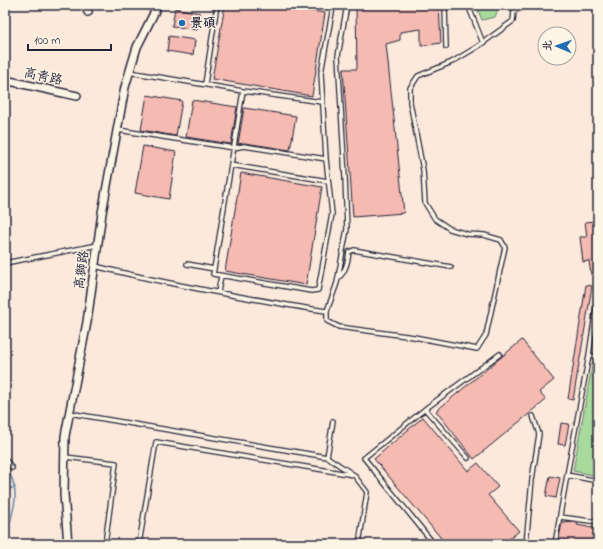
<svg xmlns="http://www.w3.org/2000/svg" width="603" height="549" viewBox="0 0 603 549" font-family="'Indie Flower','LXGW WenKai TC',sans-serif">
<style>
.green{fill:#a7da9c;stroke:#647e6c}
.lines{fill:none;stroke-linecap:round;stroke-linejoin:round}
.stream{stroke:#6289a6;stroke-width:1.5}
.building{fill:#f5bab1;stroke:#22223b}
.service-casing{stroke:#22223b;stroke-width:6}
.minor-casing{stroke:#22223b;stroke-width:10}
.service{stroke:#fcf5e5;stroke-width:3.5}
.minor{stroke:#fcf5e5;stroke-width:7}
.poi-dot{fill:#1f6fb2;stroke:#fcf5e5;stroke-width:1.5}
.labels{text-anchor:middle;dominant-baseline:central;stroke-width:3;stroke-linejoin:round;paint-order:stroke}
.poi-label{font-size:13px;font-weight:bold;fill:#22223b;stroke:#fcf5e5;text-anchor:start}
.street-label{font-size:13px;fill:#22223b;stroke:#fcf5e5}
</style>
<rect width="100%" height="100%" fill="#fbe9db"/>
<filter id="ink" filterUnits="userSpaceOnUse"><feTurbulence type="fractalNoise" baseFrequency=".025" numOctaves="2"/><feDisplacementMap in="SourceGraphic" scale="8" xChannelSelector="R" yChannelSelector="G"/><feConvolveMatrix kernelMatrix="1 2 1 2 8 2 1 2 1" color-interpolation-filters="sRGB"/></filter>
<g filter="url(#ink)">
<!-- green -->
<path class="green" d="M476,5H500L495,17L482,20Z
M593,361L598,362V476L573,471Z"/>
<g class="lines">
<!-- stream -->
<path class="stream" d="M5,466C23,491 13,512 5,538
M5,490L15,487"/>
</g>
<!-- building -->
<path class="building" d="M225,5H275L325,13L312,96L212,79Z
M356,5H439L441,43L421,46V29L400,32V40L386,44L404,213L353,217L343,69H357Z
M175,8L200,13L197,30L172,26Z
M169,36L195,40L193,55L167,51Z
M147,95L182,101L176,136L141,130Z
M192,100L237,107L231,144L186,137Z
M244,108L296,116L290,150L245,143L238,144Z
M143,146L176,152L169,199L135,193Z
M241,173L322,187L306,285L225,271Z
M594,221L598,274L591,275L589,261L583,262L580,237H587L585,222Z
M586,285L592,286L573,400L568,399Z
M522,340L554,380L539,392L546,400L474,459L436,411Z
M423,417L468,471L478,463L498,487L488,495L519,531L507,541L510,544H446L374,459Z
M561,423L569,424L565,445L558,444Z
M550,476L560,478L556,498L546,496Z
M566,521L578,523L577,525L598,529V544H558L562,522H566Z"/>
<g class="lines">
<defs>
<path id="service" d="M445,5L446,47
M468,5L483,43
M129,72L243,91L322,102
M205,84L217,5
M118,130L234,148L244,146L326,159
M231,165L328,181
M5,263L98,245
M187,264L214,269L243,91
M95,266C146,279 197,289 248,298C274,302 300,308 327,311V321L339,327L414,337L477,349L486,335L505,247L501,240L484,235L467,234L450,229L435,219L425,203L423,170L410,102V88L418,76L452,62L477,47L513,21L514,11L529,5
M214,269L213,274L311,291L318,290L332,214L326,159L321,73L333,7L321,5
M338,278C346,272 348,262 349,252L354,250L451,267
M218,292L221,276
M327,311L337,283L347,229L345,177L338,56L347,5
M589,355L598,357
M425,409L468,458
M69,413L327,457L333,421
M65,457L116,463L105,544
M327,457L354,475L367,492L359,544
M5,459L12,468
M567,475L589,355L598,294
M560,517L598,522
M139,544L156,442L354,475
M434,544L364,458L425,409L500,354
M526,544L532,480L539,434L533,416
M555,544L567,475L598,481"/>
<path id="minor" d="M85,5L88,12
M5,80L77,96
M68,544L64,494L65,436L87,322L102,213L125,87L137,47L158,5"/>
</defs>
<!-- service casing -->
<use href="#service" class="service-casing"/>
<!-- minor casing -->
<use href="#minor" class="minor-casing"/>
<!-- service -->
<use href="#service" class="service"/>
<!-- minor -->
<use href="#minor" class="minor"/>
</g>
</g>
<!-- markers -->
<circle class="poi-dot" cx="182" cy="23" r="4"/>
<g class="labels">
<!-- poi labels -->
<g class="poi-label">
<text x="190" y="23">景碩</text>
</g>
<!-- street labels -->
<g class="street-label">
<text transform="translate(43 77) rotate(12)">高青路</text>
<text transform="translate(82 270) rotate(-82)">高獅路</text>
</g>
</g>
<!-- margin -->
<rect width="603" height="549" fill="none" stroke="#fcf5e5" stroke-width="20"/>
<rect x="10" y="10" width="583" height="529" fill="none" stroke="#22223b" stroke-width="1.5" filter="url(#ink)"/>
<!-- north arrow -->
<g transform="translate(557 46) rotate(272)"><circle r="19" fill="#fcf5e5" stroke="#a5a1a1"/>
<path d="M0-3L7 15L0 10L-7 15Z" fill="#1f6fb2"/>
<text y="-6" font-size="11" font-weight="bold" text-anchor="middle" fill="#22223b">北</text>
</g>
<!-- scale -->
<path d="M28 44v6h83v-6" fill="none" stroke="#22223b" stroke-width="2"/>
<text x="34" y="44" font-size="12" fill="#22223b" stroke="#fcf5e5" stroke-width="3" paint-order="stroke">100 m</text>
</svg>
